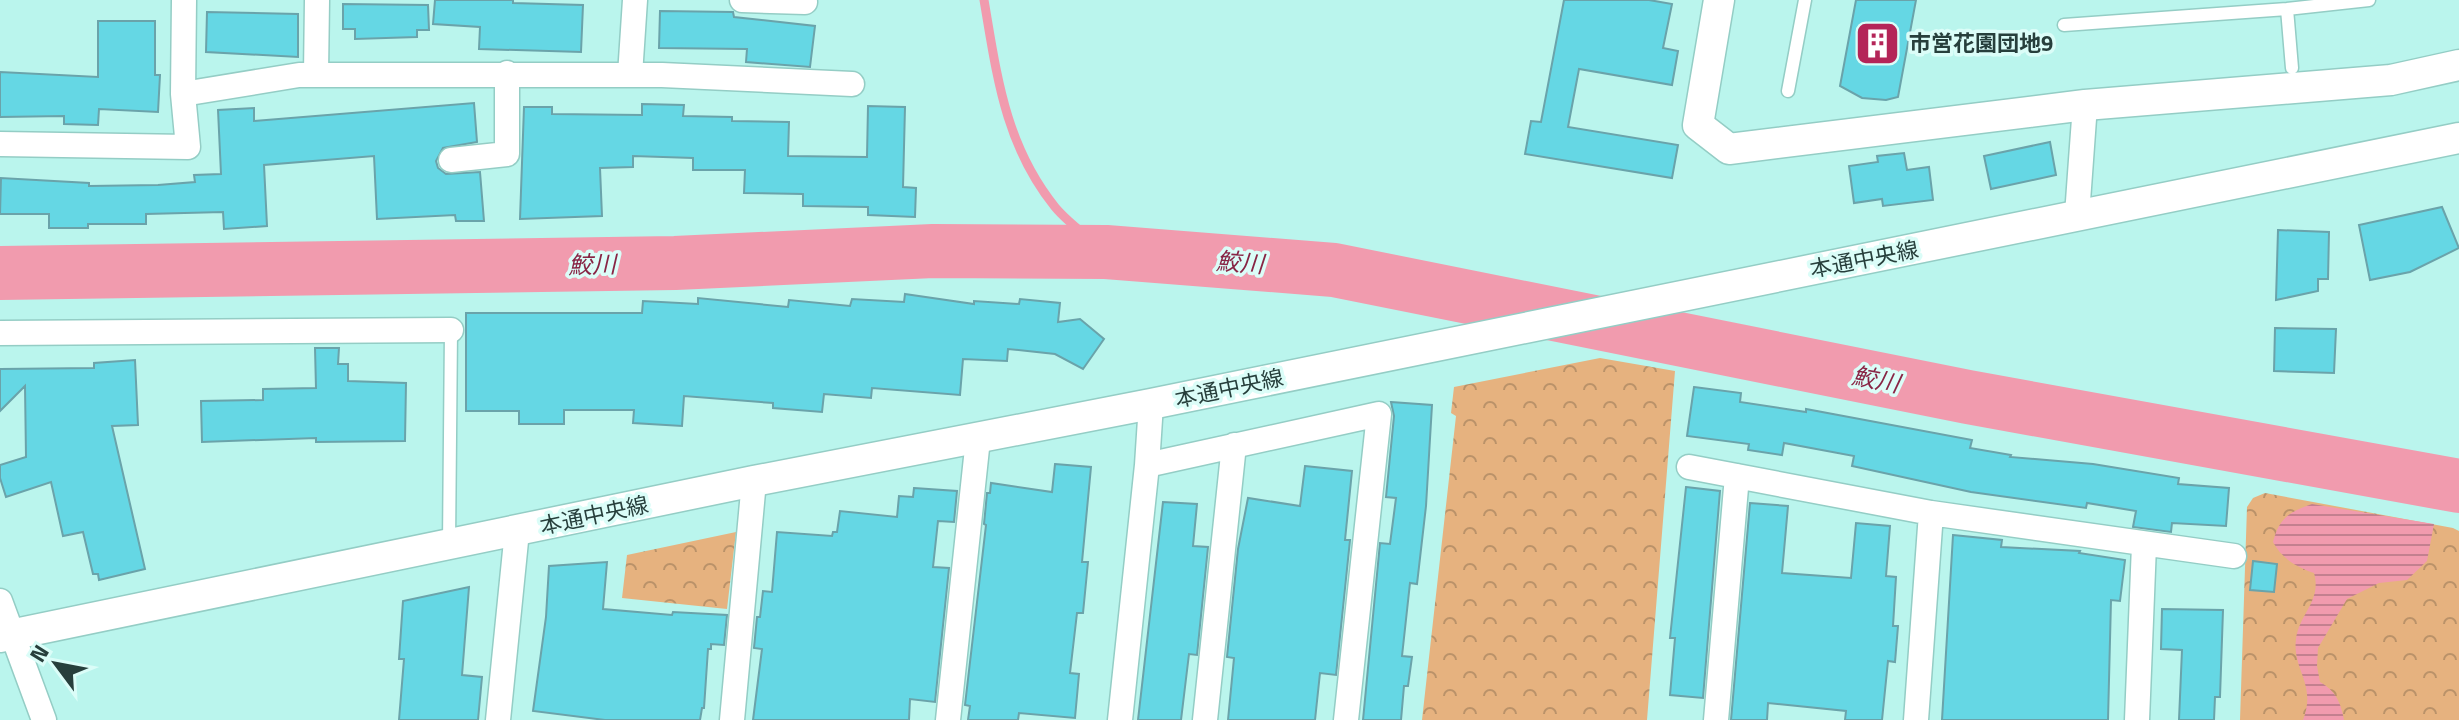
<svg xmlns="http://www.w3.org/2000/svg" width="2459" height="720" viewBox="0 0 2459 720" font-family="'Titillium Web','Noto Sans JP',sans-serif">
<style>
.park{fill:url(#park-crowns)}
.water{fill:url(#water-rules)}
.lines{fill:none;stroke-linecap:round;stroke-linejoin:round}
.stream{stroke:#f19bae;stroke-width:9}
.river{stroke:#f19bae;stroke-width:54}
.building{fill:#65d7e4;stroke:#6aa3aa;stroke-width:2}
.service-casing{stroke:#94cdc5;stroke-width:15}
.minor-casing{stroke:#94cdc5;stroke-width:27}
.tertiary-casing{stroke:#94cdc5;stroke-width:33}
.service{stroke:#fff;stroke-width:12}
.minor{stroke:#fff;stroke-width:24}
.tertiary{stroke:#fff;stroke-width:30}
.labels{text-anchor:middle;dominant-baseline:central;stroke-width:7;stroke-linejoin:round;paint-order:stroke}
.poi-label{font-size:22px;font-weight:bold;fill:#273f3c;stroke:#dbfdf8;text-anchor:start}
.street-label{font-size:22px;fill:#273f3c;stroke:#dbfdf8}
.water-label{font-size:24px;font-style:italic;fill:#882545;stroke:#dbfdf8}
</style>
<defs>
<pattern id="park-crowns" width="20" height="18" patternUnits="userSpaceOnUse" patternTransform="scale(2)"><rect width="20" height="18" fill="#e6b27f"/><path d="M2 6a3 3 0 1 1 6 0M12 15a3 3 0 1 1 6 0" fill="none" stroke="#ba9269"/></pattern>
<pattern id="water-rules" width="6" height="5" patternUnits="userSpaceOnUse" patternTransform="scale(2)"><rect width="6" height="5" fill="#f19bae"/><path d="M0 2.5h6" fill="none" stroke="#c3808f"/></pattern>
</defs>
<rect width="100%" height="100%" fill="#baf5ed"/>
<!-- park -->
<path class="park" d="M1600,358L1675,371L1647,720H1422L1456,416L1451,413L1454,387Z
M2265,493L2453,528L2459,531V720H2240L2247,507L2253,498Z
M736,532L727,609L622,598L627,555Z"/>
<!-- water -->
<path class="water" d="M2312,504L2434,524L2427,561L2407,580L2379,583L2347,599L2318,648L2317,666L2320,682C2336,691 2341,703 2344,720H2303C2317,684 2292,670 2296,639C2299,614 2322,601 2314,573C2297,567 2282,559 2273,542C2279,518 2289,512 2312,504Z"/>
<g class="lines">
<!-- stream -->
<path class="stream" d="M984,0C997,76 1005,145 1055,207C1069,224 1090,238 1106,252"/>
<!-- river -->
<path class="river" d="M0,273L675,263L933,251L1106,252L1334,270L1968,397L2459,486"/>
</g>
<!-- building -->
<path class="building" d="M435,0H513V3L583,5L581,52L479,49L480,27L433,24Z
M1564,0H1649L1672,4L1663,48L1678,51L1672,85L1579,69L1568,127L1678,145L1672,178L1525,154L1531,121L1541,122Z
M1856,0H1916L1898,97L1886,100L1862,98L1840,86Z
M343,4L428,5L429,30H417V37L355,39V29H343Z
M660,11L733,12L734,17L815,26L810,67L746,62L747,49L659,48Z
M207,12L298,14V57L206,52Z
M98,21H155V75H160L158,112L99,109L98,125L64,124V116L0,117V72L98,77Z
M474,103L477,142L443,148L436,161L438,168L446,174L480,172L484,221H456L455,215L377,219L374,156L264,165L267,226L224,229L223,212L146,214V224H88V228H49V214H0L1,178L89,183V186L158,185L195,182L194,175L221,174L218,110L254,108V121Z
M642,104L684,105L683,116L732,117V121L789,122L788,156L867,157L868,106L905,107L903,187L916,188L915,217L868,215V207L803,206V194L744,193L745,170H693V158L633,156V167L600,168L602,216L520,219L524,107H552V114L642,115Z
M2050,142L2056,175L1991,189L1984,156Z
M1904,153L1907,170L1929,167L1933,200L1883,206L1882,199L1854,203L1849,166L1878,162L1877,156Z
M2442,207L2459,248L2410,272L2370,280L2359,225Z
M2278,230L2329,232L2328,279H2318V291L2276,300Z
M905,294L974,304V301L1019,304L1020,299L1060,303L1058,322L1080,319L1104,339L1083,369L1055,354L1008,349L1007,361L963,359L960,395L872,388L871,398L824,394L822,412L773,408V403L684,396L682,426L633,423L634,410H564V424H519V411H466V313H642L643,301L698,304V298L788,307L789,300L850,306L852,299L904,302Z
M2275,328L2336,329L2334,373L2274,371Z
M315,348H339L338,364H348V381L406,383L405,441L316,442V438L202,442L201,401L263,400V389L316,388Z
M135,360L138,425L112,426L145,569L99,580L98,574H93L83,532L63,536L51,482L6,497L0,478V465L26,457L25,386L0,411V369L94,368V363Z
M1694,387L1741,393L1740,402L1806,412V409L1972,440L1970,448L2011,455L2010,457L2093,464L2179,478L2178,484L2229,488L2226,526L2172,523L2171,532L2133,527L2136,511L2087,503L2086,508L1971,492L1852,466L1854,456L1784,443L1782,455L1748,450L1749,444L1687,436Z
M1391,402L1432,405L1426,506L1417,584L1410,583L1402,656L1412,657L1408,686H1404L1401,720H1363L1380,543L1390,544L1396,498L1386,497L1394,416Z
M1055,464L1091,467L1082,562H1088L1083,613H1077L1070,673L1079,674L1075,718L1019,713L1018,720H968L970,706L965,705L986,525L984,524L987,493H990L991,483L1052,492Z
M1305,466L1352,471L1345,540H1350L1336,675L1320,673L1315,720H1228L1234,658L1227,657L1238,549L1248,498L1300,506Z
M1686,487L1720,491L1703,698L1670,695L1675,638H1670Z
M914,488L957,491L954,522L938,521L933,567L949,568L935,702L910,699L909,720H753L762,649L754,648L757,617H760L763,591L772,592L777,532L832,536L833,532H837L840,511L897,517L899,496L913,497Z
M1163,502L1197,504L1193,546L1208,547L1197,655L1189,654L1181,720H1138Z
M1750,503L1788,506L1782,573L1851,578L1856,523L1890,526L1886,576L1896,577L1893,626H1898L1895,662L1888,661L1882,720H1845L1846,711L1768,703L1767,720H1731Z
M1953,535L2002,540L2001,547L2080,551L2079,553L2125,560L2120,601L2111,600L2108,720H1942Z
M2253,561L2277,564L2274,592L2250,590Z
M607,562L603,609L672,615L673,612L727,615L724,645L711,644V649H708L704,708H702L700,720H605L533,711L546,617L549,566Z
M469,587L462,675L482,677L478,720H399L404,659H399L403,601Z
M2162,609L2223,610L2220,697H2215L2214,720H2179L2182,650L2161,649Z"/>
<g class="lines">
<defs>
<path id="service" d="M2287,9L2292,68
M2064,25L2287,9L2369,0
M1788,91L1805,0
M449,543L451,330"/>
<path id="minor" d="M742,0L805,2
M316,74L317,0
M630,75L635,0
M183,94L299,75H662L852,84
M0,144L188,147L183,94L184,0
M451,160L507,154V73
M2077,215L2085,105
M0,333L451,330
M1147,465L1379,414L1346,720
M1689,467L1931,513L2234,556
M0,601L44,720
M498,720L517,531
M732,720L754,481
M948,720L978,439
M1120,720L1147,465L1151,404
M1205,720L1234,445
M1716,720L1737,476
M1916,720L1931,513
M2137,720L2144,545"/>
<path id="tertiary" d="M1719,0L1698,125L1729,149L2085,105L2391,80L2459,65
M0,637L754,481L1151,404L2459,138"/>
</defs>
<!-- service casing -->
<use href="#service" class="service-casing"/>
<!-- minor casing -->
<use href="#minor" class="minor-casing"/>
<!-- tertiary casing -->
<use href="#tertiary" class="tertiary-casing"/>
<!-- service -->
<use href="#service" class="service"/>
<!-- minor -->
<use href="#minor" class="minor"/>
<!-- tertiary -->
<use href="#tertiary" class="tertiary"/>
</g>
<!-- icons -->
<defs>
<symbol id="building-square" viewBox="-11 -11 22 22"><rect x="-9" y="-9" width="18" height="18" rx="4" fill="#b42558" stroke="#dbfdf8"/><path d="M-4-6H4V6H1V3H-1V6H-4ZM-2.5-4.3h1.7v1.8h-1.7ZM.8-4.3h1.7v1.8H.8ZM-2.5-1h1.7V.8h-1.7ZM.8-1h1.7V.8H.8Z" fill="#fff"/></symbol>
</defs>
<g fill-rule="evenodd">
<use href="#building-square" x="1852" y="18" width="51" height="51"/>
</g>
<g class="labels">
<!-- poi labels -->
<g class="poi-label">
<text x="1909" y="43">市営花園団地9</text>
</g>
<!-- street labels -->
<g class="street-label">
<text transform="translate(1864 259) rotate(-11)">本通中央線</text>
<text transform="translate(1229 388) rotate(-12)">本通中央線</text>
<text transform="translate(594 515) rotate(-12)">本通中央線</text>
</g>
<!-- water labels -->
<g class="water-label">
<text transform="translate(1240 262) rotate(4)">鮫川</text>
<text transform="translate(592 264) rotate(-1)">鮫川</text>
<text transform="translate(1876 379) rotate(11)">鮫川</text>
</g>
</g>
<!-- north arrow -->
<g transform="translate(56 664) rotate(302)" stroke="#dbfdf8" stroke-width="6" paint-order="stroke">
<path d="M0-6L14 30L0 20L-14 30Z" fill="#273f3c"/>
<text y="-12" font-size="22" font-weight="bold" text-anchor="middle" fill="#273f3c">N</text>
</g>
</svg>
